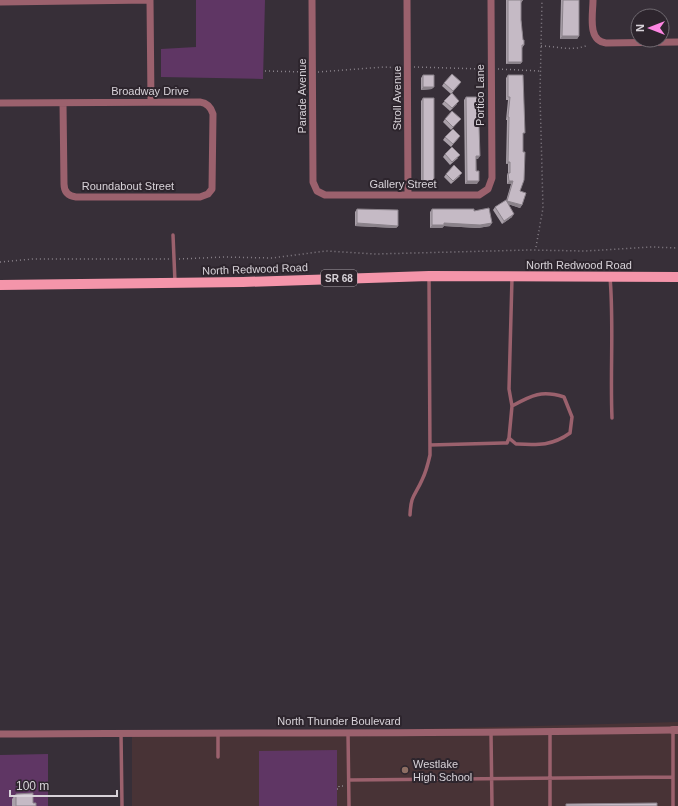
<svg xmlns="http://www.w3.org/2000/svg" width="678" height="806" viewBox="0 0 678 806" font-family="Helvetica,sans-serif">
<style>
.education{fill:#483336}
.green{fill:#5f3664}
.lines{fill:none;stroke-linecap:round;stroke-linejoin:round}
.path{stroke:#89828a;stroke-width:1.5;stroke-dasharray:1 3;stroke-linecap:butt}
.service{stroke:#9b616d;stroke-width:3.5}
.minor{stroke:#9b616d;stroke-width:7}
.tertiary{stroke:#9b616d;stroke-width:8}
.primary{stroke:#f495aa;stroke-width:10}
.wall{fill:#a9a0a9}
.shaded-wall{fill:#8a828a}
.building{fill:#c5bac5;stroke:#8a828a}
.education-dot{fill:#8d6e63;stroke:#2d252d;stroke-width:1.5}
.labels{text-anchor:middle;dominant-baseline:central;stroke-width:4;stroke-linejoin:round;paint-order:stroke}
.shield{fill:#2d252d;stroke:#a59fa5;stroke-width:1}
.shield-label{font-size:10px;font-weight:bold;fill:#d8d3d9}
.street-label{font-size:11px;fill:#d8d3d9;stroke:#2d252d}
.poi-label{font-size:11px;fill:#d8d3d9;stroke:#2d252d;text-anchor:start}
</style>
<rect width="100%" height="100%" fill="#372f38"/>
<!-- education -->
<path class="education" d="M678,722V806H132V734L348,731Z"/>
<!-- green -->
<path class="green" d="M196,0H265L263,79L161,77V49L196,47Z
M337,750V806H259V751Z
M48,754V806H0V755Z"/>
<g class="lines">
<!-- path -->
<path class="path" d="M541,46C557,46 572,52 588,45
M414,67L484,69
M498,69L540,71
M265,71L306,72
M318,72L384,67L400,68
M536,247L543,208L540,94L542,0
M179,259L224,257L272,258L326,251L376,254L529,250L585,251L652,247L678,248
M0,262L33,259H169
M337,789H339V786H344"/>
<!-- service -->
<path class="service" d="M173,235L175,282
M610,277C614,324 610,371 612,418
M512,406C532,395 542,390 564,397L572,417L570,433C552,446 538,445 516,444L509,438L512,406L509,389L512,278
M430,445L503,443H507L509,438
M410,515C411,494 415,496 422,480C426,472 428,464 430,455L429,277
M673,730V806
M348,732L349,806
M550,732V806
M121,733L122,806
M218,733V757
M491,733L492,806
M349,780L673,777"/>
<!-- minor -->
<path class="minor" d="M150,0L151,102
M312,0L313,182L317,191L325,195H479L488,189L492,178L491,0
M407,0L408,195
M593,0C593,14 587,41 606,43L678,42
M0,2L150,0
M0,103L200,102C207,103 211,107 213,114L212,189L208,194L200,197H76C68,196 64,192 64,184L63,103
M0,734C224,732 449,734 673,730"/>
<!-- tertiary -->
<path class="tertiary" d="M673,730H678"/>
<!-- primary -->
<path class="primary" d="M0,285L243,282L429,276L678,277"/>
</g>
<!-- wall -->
<path class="wall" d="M506,0H523L521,3V20L523,40L524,45L522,48V62L520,64H506Z
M561,0H579V36L577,39H560Z
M423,75L432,89L421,90V78Z
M508,75L523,136L520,191L522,205L520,208L508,204L512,217L502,224L493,210L495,207L506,201L511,184H507V175L508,173V164H506L507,120H506L508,100H506V78Z
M461,82L452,93L457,104L450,111L442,104L451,94L442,86L444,83Z
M466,97L478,159H476L477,184H465L464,100Z
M423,98L432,184H421V101Z
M445,119H461L451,130L443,122Z
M460,136L451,147L443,140L445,137Z
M445,154L458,158L450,165L443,157Z
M446,174L460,176L451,184L444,177Z
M357,209L398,226L396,228L355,226V212Z
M432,209L474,211L490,226L478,228L444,226L442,228H430V212Z
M16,794L33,803L36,806H12V799Z"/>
<!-- shaded-wall -->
<path class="shaded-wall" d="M562,36H579L577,39H560Z
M508,62H522L520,64H506Z
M423,87H434L432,89L421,90Z
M476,156H480L478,159H474Z
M508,162H510L508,164H506Z
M423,181H434L432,184H421Z
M467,181H479L477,184H465Z
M509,181H513L511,184H507Z
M507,201L522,205L520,208L505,203Z
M514,214L512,217L502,224L504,221Z
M357,223L398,226L396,228L355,226Z
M444,223H492L490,226L478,228L444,226L442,228H430L432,225Z"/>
<!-- building -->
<path class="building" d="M508,0H523H521V20L523,40H524V45H522V62H508Z
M563,0H579V36H562Z
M452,74L461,82L453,91L444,83Z
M423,75H434V87H423Z
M508,75H523L525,133H523V152H525L524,180L520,191L526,193L522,205L507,201L513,181H509L508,173H510V162H508L509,117H508L510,97H508Z
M452,93L459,101L452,108L444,101Z
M466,97H478L480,156H476V171H479V181H467Z
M423,98H434V181H423Z
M452,111L461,119L453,127L445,119Z
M453,129L460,136L453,144L445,137Z
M452,147L460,155L452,162L445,154Z
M454,165L462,173L453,181L446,174Z
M506,200L514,214L504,221L495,207Z
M489,208L492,223L480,225L444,223V225H432V209H474V211Z
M357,209L398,210V226L357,223Z
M33,793V803H36V806H16V794Z
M657,803V806H566V804Z"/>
<!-- markers -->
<circle class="education-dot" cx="405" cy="770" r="4"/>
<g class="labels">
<!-- shield labels -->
<rect class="shield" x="321" y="270" width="36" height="16" rx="3"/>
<g class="shield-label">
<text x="339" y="278">SR 68</text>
</g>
<!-- street labels -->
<g class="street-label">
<text x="150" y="91">Broadway Drive</text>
<text transform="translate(480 95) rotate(-90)">Portico Lane</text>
<text transform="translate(302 96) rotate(-90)">Parade Avenue</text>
<text transform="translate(397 98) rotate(-90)">Stroll Avenue</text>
<text x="403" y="184">Gallery Street</text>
<text x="128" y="186">Roundabout Street</text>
<text x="579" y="265">North Redwood Road</text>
<text transform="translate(255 269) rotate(-2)">North Redwood Road</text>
<text x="339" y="721">North Thunder Boulevard</text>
</g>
<!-- poi labels -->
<g class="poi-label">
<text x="413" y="764">Westlake<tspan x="413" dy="13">High School</tspan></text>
</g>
</g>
<!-- north arrow -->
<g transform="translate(650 28) rotate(270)"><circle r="19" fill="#2d252d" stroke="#716b72"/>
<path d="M0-3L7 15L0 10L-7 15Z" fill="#fd86e2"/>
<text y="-6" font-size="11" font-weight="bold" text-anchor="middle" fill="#d8d3d9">N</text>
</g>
<!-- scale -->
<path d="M10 790v6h107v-6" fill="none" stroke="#d8d3d9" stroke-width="2"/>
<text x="16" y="790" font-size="12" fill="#d8d3d9" stroke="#2d252d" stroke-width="3" paint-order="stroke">100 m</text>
</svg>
